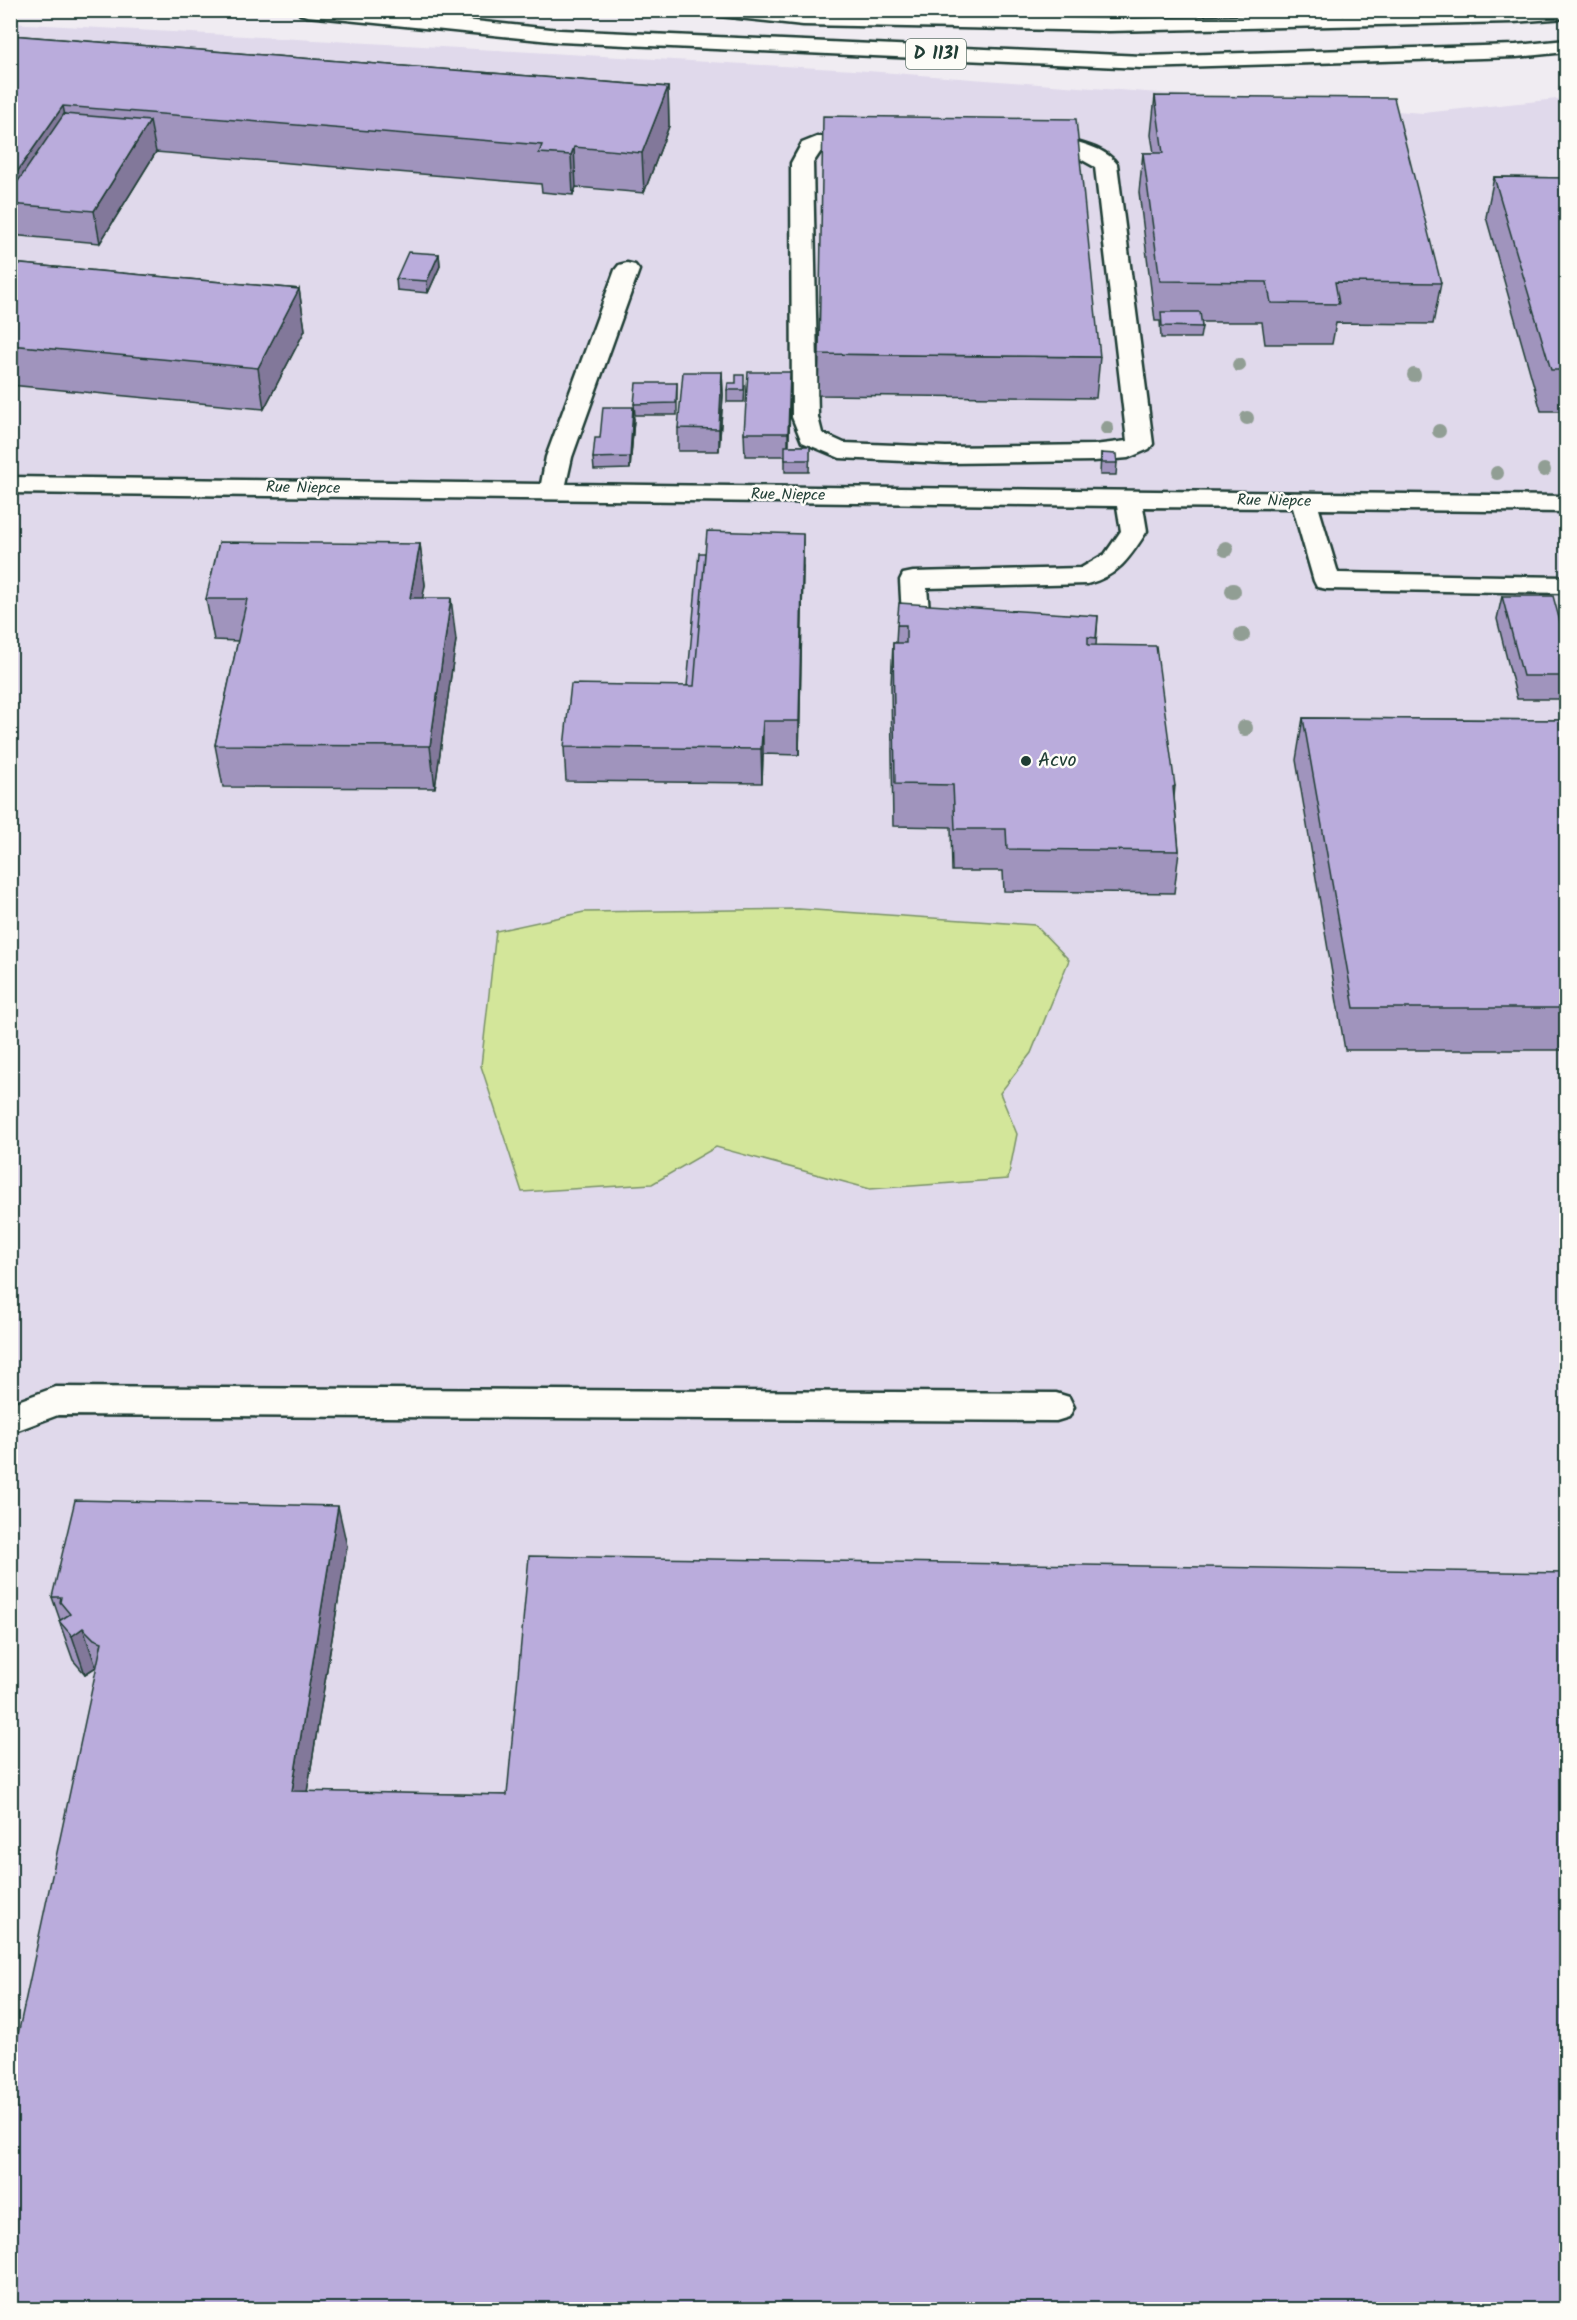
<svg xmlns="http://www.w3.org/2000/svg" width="1577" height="2320" viewBox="0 0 1577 2320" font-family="Kalam,sans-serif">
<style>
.built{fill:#e0d9eb}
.green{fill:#d3e69a;stroke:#799267;stroke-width:1.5}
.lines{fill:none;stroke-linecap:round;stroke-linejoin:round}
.minor-casing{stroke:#1f3d34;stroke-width:5}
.major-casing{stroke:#1f3d34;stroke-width:5}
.minor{fill:#fdfcf7;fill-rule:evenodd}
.major{fill:#fdfcf7;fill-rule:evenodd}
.tree{fill:#919e94}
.wall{fill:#a094bd;stroke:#1f3d34;stroke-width:1.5}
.shaded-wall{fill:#82789a;stroke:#1f3d34;stroke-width:1.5}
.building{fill:#baacdc;stroke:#1f3d34;stroke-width:1.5}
.poi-dot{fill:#1f3d34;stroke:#fdfcf7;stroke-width:2}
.labels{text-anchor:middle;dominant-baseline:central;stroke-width:5;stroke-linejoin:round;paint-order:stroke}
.far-street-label{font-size:16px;fill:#1f3d34;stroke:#fdfcf7}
.shield{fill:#fdfcf7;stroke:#62766e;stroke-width:1.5}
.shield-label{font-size:18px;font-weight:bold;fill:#1f3d34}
.poi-label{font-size:20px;fill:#1f3d34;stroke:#fdfcf7;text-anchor:start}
</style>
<rect width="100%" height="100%" fill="#f0ecf2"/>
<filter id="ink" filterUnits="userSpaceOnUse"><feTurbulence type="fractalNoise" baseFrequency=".0167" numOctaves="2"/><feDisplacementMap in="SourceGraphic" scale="12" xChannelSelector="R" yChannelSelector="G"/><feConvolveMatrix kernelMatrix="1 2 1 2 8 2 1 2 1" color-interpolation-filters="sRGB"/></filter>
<g filter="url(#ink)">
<!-- built -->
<path class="built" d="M10,23L854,70L1423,113L1566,98V2309H11Z"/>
<!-- green -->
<path class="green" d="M799,909L1035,925L1069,960L1031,1053L1000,1093L1017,1134L1008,1179L870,1189L716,1147L652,1184L522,1192L481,1066L496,931L584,912Z"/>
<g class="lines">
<defs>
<path id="minor" d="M817,137L1062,138C1080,143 1106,148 1117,164L1153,444L1149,449L1128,458L1094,461L946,463L840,458L802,442L792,417L791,163L802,143ZM821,151L1061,152L1077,157L1095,167L1127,441L1094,445L946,447L844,443L822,433L818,417L813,163Z
M627,263L635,265L639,270L572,457L566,484L1566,496V512L1319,509L1338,573L1566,577V593L1327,589L1317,587L1314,581L1293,508L1143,507L1147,531C1130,557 1119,576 1087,584L927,588L931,634L927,640L917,643L907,640L903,634L900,580L903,574L913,572L1081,568L1105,554L1121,531L1117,506L10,493V477L541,484L546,457L615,270L619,265Z
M56,1387L1056,1393L1069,1397L1074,1407L1069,1417L1056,1421L58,1415L10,1433V1404Z"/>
<path id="major" d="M297,10H373L560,30L1142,56L1516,45L1566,40V52L1516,57L1142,68L560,42L307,16L300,14Z
M709,10L1109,19L1566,10V18L1513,22L1109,31L803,25L719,16L712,14Z"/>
</defs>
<!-- minor casing -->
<use href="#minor" class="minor-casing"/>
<!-- major casing -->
<use href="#major" class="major-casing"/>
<!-- minor -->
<use href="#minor" class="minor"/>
<!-- major -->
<use href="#major" class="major"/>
</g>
<!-- trees -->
<g class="tree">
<circle cx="1239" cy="365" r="7"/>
<circle cx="1414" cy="375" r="7"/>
<circle cx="1247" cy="418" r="7"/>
<circle cx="1107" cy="428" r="7"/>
<circle cx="1439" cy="431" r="7"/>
<circle cx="1544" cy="470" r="7"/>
<circle cx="1497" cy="473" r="7"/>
<circle cx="1226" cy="549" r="8"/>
<circle cx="1233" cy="591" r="8"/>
<circle cx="1242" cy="635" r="8"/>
<circle cx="1245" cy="728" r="8"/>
</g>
<!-- wall -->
<path class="wall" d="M10,35L668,87L669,126L644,193L576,187L573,195L542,192L541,184L156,152L100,243L10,235Z
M1155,96L1441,283L1433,324L1336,323L1332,344H1265L1262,322H1201L1202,327L1200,338H1161L1160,321H1155L1139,192L1143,153H1154L1151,135Z
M1494,177L1566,178V411H1541L1486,217Z
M439,254L440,266L428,293L397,290L396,279Z
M10,263L299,289L305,330L264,409L10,385Z
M819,354L1100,357L1096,398L818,395Z
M722,372L723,395L719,451H678V428Z
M790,372L789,446H810L809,472H785V456H745L744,433Z
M677,383V415H635L634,404Z
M745,386L744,402H727V390Z
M634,419L630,469L594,470L593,458L600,438Z
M1101,453L1117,463L1116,475H1100Z
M420,544L425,585L422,598L456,640L435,788L223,787L215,745L238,641L214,640L206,599Z
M803,567L799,755L763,754L762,783L566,781L564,747L687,686Z
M1502,596L1566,643V699H1517L1497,619Z
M1098,616L1096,645L1175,786L1174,797L1179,851L1174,893L1004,891L1003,871H952L951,827L893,826L891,685L893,643H896L897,625Z
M1303,718L1566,720V1050H1345L1296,760Z
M347,1546L307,1792L507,1795L1566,1573L10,2310L97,1667H96L85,1674L73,1660L59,1621L60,1620L52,1597Z"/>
<!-- shaded-wall -->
<path class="shaded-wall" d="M668,87L669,126L644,193L642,153Z
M63,106L71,145L10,204V182Z
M150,121L156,152L100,243L94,211Z
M574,147L576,187L573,195L571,155Z
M439,254L440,266L428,293L427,281Z
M299,289L305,330L264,409L258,368Z
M722,372L723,395L719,451V429Z
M790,372V395L788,456V433Z
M633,407L634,419L630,469V457Z
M803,534V567L799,755V721Z
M420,544L425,585L415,639L410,598Z
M451,598L456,640L435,788L430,746Z
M763,721V754L762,783L761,749Z
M338,1506L347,1546L301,1829L292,1791Z
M83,1628L96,1667L85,1674L72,1636Z"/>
<!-- building -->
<path class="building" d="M10,35L668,87L642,153L574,147L571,155L539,153L542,145L63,106L10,182Z
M1155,96L1394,98L1441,283L1335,282L1339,304L1271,303L1267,282L1160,281L1143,153H1163Z
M64,114L150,121L94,211L10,204V193Z
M823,116L1076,119L1100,357L819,354Z
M1494,177L1566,178V370H1551Z
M408,252L439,254L427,281L396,279Z
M10,263L299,289L258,368L10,345Z
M1161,312H1200L1202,327L1162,326Z
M683,372H722L719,429L678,428Z
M748,372H790L788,433H744Z
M736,375H744V390H727L728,383H736Z
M636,383H677L676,403L634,404Z
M603,407H633L630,457L593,458L595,438H600Z
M785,446H810V460H785Z
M1101,453L1116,454L1117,463H1102Z
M707,531L803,534L799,721H763L761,749L564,747L571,684L694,686Z
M219,542L420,544L410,598H451L430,746L215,745L247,599H206Z
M699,553H705L694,686H687Z
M1502,596H1553L1566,643V676H1523Z
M899,603L1098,616L1096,638L1088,637V645L1156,646L1175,786L1173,787L1179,851L1007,849L1006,829H955L953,785L895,784L893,643H906V625H897Z
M1303,718L1566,720V1008H1354Z
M75,1500L338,1506L292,1791L507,1795L529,1556L1566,1573V2310H10V2072L102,1642L94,1639L83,1628L72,1636L59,1621L70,1614L60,1602L61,1597H52Z"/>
</g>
<!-- markers -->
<circle class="poi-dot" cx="1026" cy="761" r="6"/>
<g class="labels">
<!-- far-street labels -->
<g class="far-street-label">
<text transform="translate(303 488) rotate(1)">Rue Niepce</text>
<text transform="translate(788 495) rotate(1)">Rue Niepce</text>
<text transform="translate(1274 501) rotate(1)">Rue Niepce</text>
</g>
<!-- shield labels -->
<rect class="shield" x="906" y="39" width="60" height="30" rx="4.5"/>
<g class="shield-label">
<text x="936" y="54">D 1131</text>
</g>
<!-- poi labels -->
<g class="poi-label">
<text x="1038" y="761">Acvo</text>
</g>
</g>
<!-- margin -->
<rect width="1577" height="2320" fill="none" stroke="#fdfcf7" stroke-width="36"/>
<rect x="18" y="18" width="1541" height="2284" fill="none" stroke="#1f3d34" stroke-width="2" filter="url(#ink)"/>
</svg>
